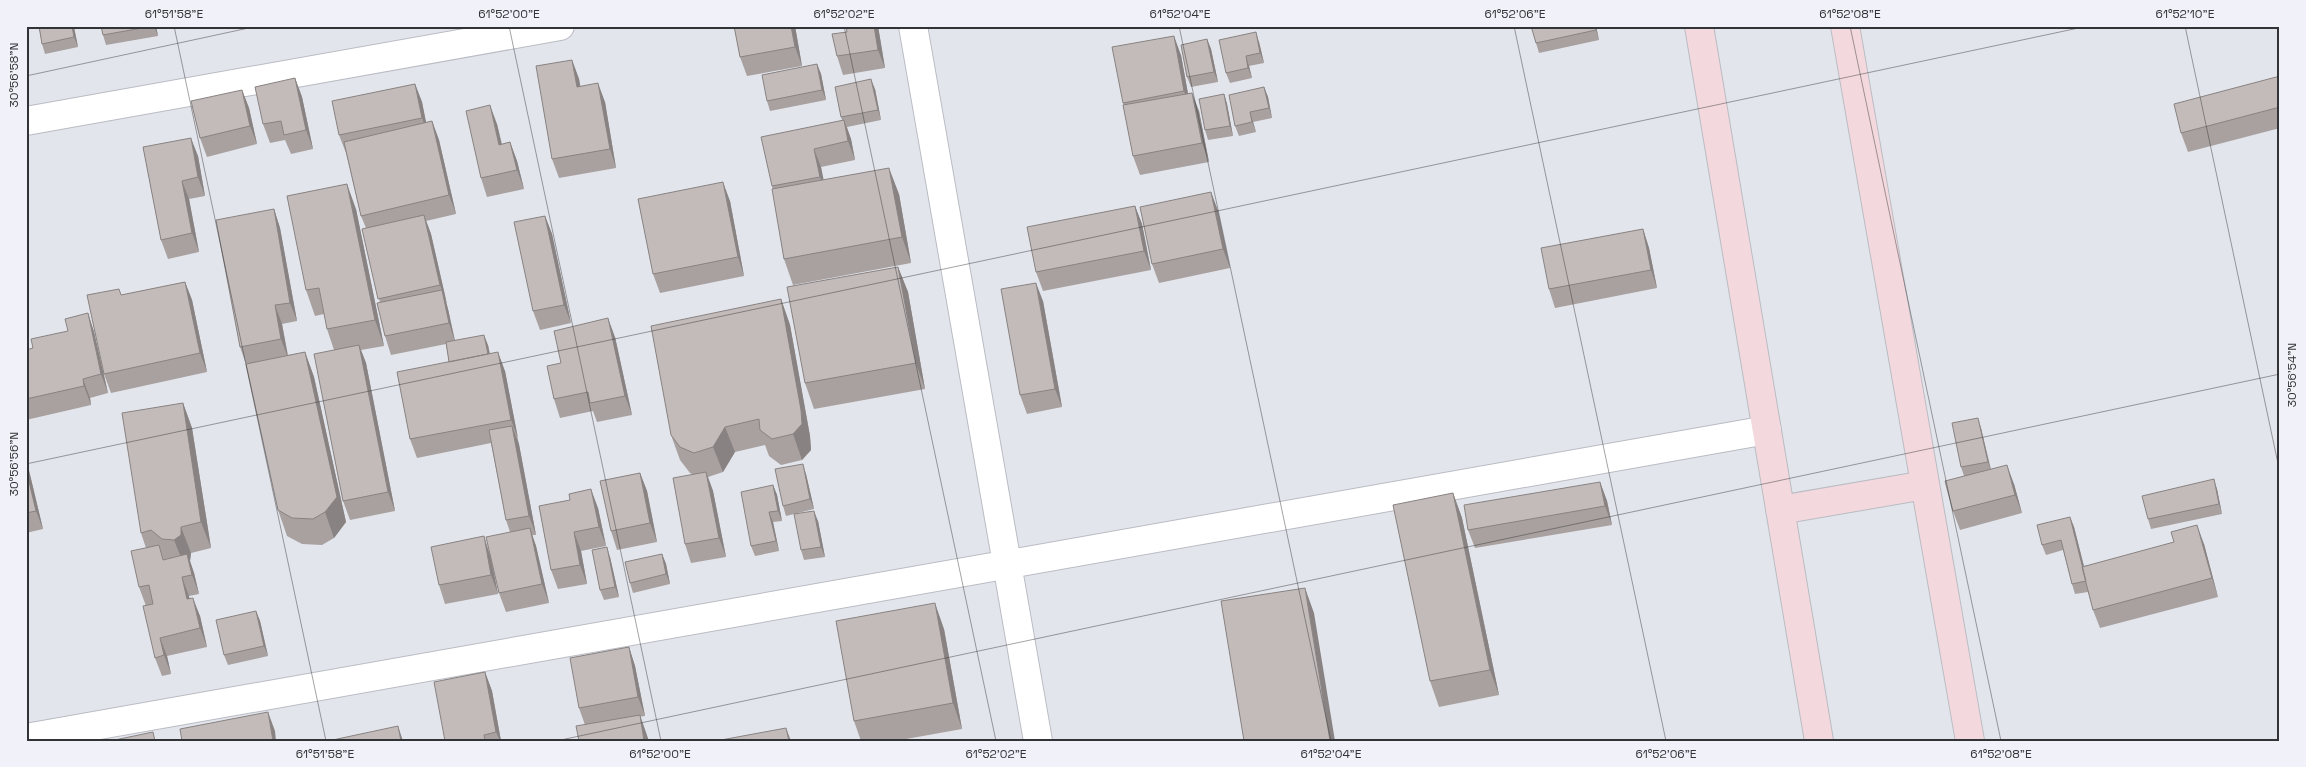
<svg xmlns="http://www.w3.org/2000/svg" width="2306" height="767" viewBox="0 0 2306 767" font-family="'Space Grotesk',sans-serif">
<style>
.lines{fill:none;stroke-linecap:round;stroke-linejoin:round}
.street-casing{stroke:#babcc3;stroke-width:30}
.secondary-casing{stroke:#babcc3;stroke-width:30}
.street{stroke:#fff;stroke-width:28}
.secondary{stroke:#f3d9dd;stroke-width:28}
.wall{fill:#a8a1a0}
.shaded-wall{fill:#888382}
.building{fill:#c3bbba;stroke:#888382}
.ticks{fill:none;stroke:#323336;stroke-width:1;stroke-opacity:0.45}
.neatline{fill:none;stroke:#323336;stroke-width:2}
.ticks-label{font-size:12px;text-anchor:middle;fill:#323336}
</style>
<rect width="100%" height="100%" fill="#e3e5ec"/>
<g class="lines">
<defs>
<path id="street" d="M913,26L1038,741
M26,121L560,26
M26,738L1767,430"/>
<path id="secondary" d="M1699,26L1819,741
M1845,26L1970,741
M1780,510L1925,485"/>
</defs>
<!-- street casing -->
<use href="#street" class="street-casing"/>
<!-- secondary casing -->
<use href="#secondary" class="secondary-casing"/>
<!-- street -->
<use href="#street" class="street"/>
<!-- secondary -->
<use href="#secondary" class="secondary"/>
</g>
<!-- wall -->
<path class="wall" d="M34,26H74L78,47L45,54L42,44L39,28L35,29Z
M101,26H156L158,36L106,45L103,35Z
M734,26H795L802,66L747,76L740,57Z
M846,26H878L885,68L843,75L837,56L847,32Z
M1531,26H1596L1599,40L1539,53L1536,43Z
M1207,39L1211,49L1218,82L1191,87L1187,77Z
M1259,42L1264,63L1249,66L1252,78L1230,83L1226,73Z
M1181,55L1188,94L1199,111L1209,162L1140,175L1133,156L1123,103Z
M572,60L579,79L580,86L605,102L616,168L559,178L552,159Z
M817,64L821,74L826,100L770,111L767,101Z
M2280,76V128L2188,152L2181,133Z
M295,78L302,97L313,149L291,154L285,140L270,143L263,124Z
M415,84L422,102L426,123L432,121L439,140L456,214L426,221L431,234L455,340L488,345L490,354L505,371L536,535H532L536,546L549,603L506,612L499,593L491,556L498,594L445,604L439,585L490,554L510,532L506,520L491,443L417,458L410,439L449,362L446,344L391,355L385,336L380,303L366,228L361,216L346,153L339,135Z
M1264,87L1268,97L1272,118L1253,122L1256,132L1239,136L1235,126Z
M875,89L881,120L847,127L851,139L855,160L821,167L823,180L899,194L911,263L793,285L784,259L772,186L842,120L841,117Z
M242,90L249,108L257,144L207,157L200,138Z
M1224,94L1227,104L1233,136L1208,140L1205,130Z
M497,124L502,144L510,142L517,161L524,189L487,197L481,178Z
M143,147L198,156L205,196L189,199L199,252L168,259L161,240Z
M1211,192L1218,211L1230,268L1159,283L1152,264Z
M730,201L744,276L660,293L653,274Z
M1135,206L1142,224L1151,270L1043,291L1036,272Z
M274,209L280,228L297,321L282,324L288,355L305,352L314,377L346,522L334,538L322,545L302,544L287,536L278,510L246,364L240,347Z
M356,209L384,346L361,350L366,363L395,511L350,520L343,501L334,350L327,329L324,314L315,316L306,290Z
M545,216L552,234L571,323L540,330L533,311Z
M1643,229L1649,248L1657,288L1555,308L1549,289Z
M898,267L908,292L925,389L814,409L805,383Z
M185,282L192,300L207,372L111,393L104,374L122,295Z
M781,299L790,325L810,436L811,450L802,460L781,465L769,456L765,445L735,452L723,472L708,477L713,491L726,557L691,563L685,544L692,474L690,473L680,460L671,435Z
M1043,301L1062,407L1027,414L1020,395Z
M88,313L94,332L108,393L90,398L91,405L26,420V350L33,348L68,331Z
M615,337L632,415L597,422L593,411L560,418L554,399L561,363Z
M183,403L192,428L211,548L191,553L190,561L194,573L199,594L189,596V598L200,616L207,647L167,656L171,674L162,676L155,658L146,606L139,587L146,548L141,533Z
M1981,428L1991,469L2014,484L2022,513L1960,530L1953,511L1964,476L1961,467Z
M26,458L43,529L26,533Z
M640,473L647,491L657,542L617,550L611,531Z
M806,474L814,509L786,516L783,506Z
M1600,482L1607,501L1612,525L1475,548L1468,530Z
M773,485L777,495L782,521L773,522L779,551L755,556L751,546Z
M2217,489L2222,514L2151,529L2148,519Z
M1453,493L1462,518L1499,695L1439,707L1430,681Z
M539,506L598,508L606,546L581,551L587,584L558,589L551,570Z
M2070,517L2074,527L2084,566L2204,544L2218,597L2100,628L2093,610L2088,592L2075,594L2072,584L2063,550L2046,555L2042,545Z
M818,521L825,557L804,560L801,550Z
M662,554L666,564L670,584L633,593L630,583Z
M610,557L619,597L604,600L600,590Z
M256,611L260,621L268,656L228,665L224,655Z
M944,629L962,729L895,741H861L854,721Z
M629,647L635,666L645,716L585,725L579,708Z
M485,672L492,691L501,741H445Z"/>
<!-- shaded-wall -->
<path class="shaded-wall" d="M72,26H74V28L78,47L74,37Z
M154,26H156L158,36Z
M791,26H795L802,66L795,47Z
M874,26H878L885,68L878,50Z
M1595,26H1596L1599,40L1596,30Z
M1256,32L1259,42L1264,63L1260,53Z
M1174,36L1181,55L1191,110L1184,91Z
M1207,39L1211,49L1218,82L1214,72Z
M1246,56L1249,66L1252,78L1248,68Z
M572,60L579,79L584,106L577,87Z
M817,64L821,74L826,100L822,90Z
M295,78L302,97L313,149L306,130Z
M871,79L875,89L881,120L878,110Z
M598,83L605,102L616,168L610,149Z
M415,84L422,102L429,137L422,118Z
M1264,87L1268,97L1272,118L1269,108Z
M242,90L249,108L257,144L250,126Z
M1192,93L1199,111L1209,162L1202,143Z
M1224,94L1227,104L1233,136L1230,126Z
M490,105L497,124L506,164L499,145Z
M1250,112L1256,132L1252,122Z
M844,120L851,139L855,160L848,141Z
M432,121L439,140L456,214L449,195Z
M191,138L198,156L205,196L198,177Z
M510,142L517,161L524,189L517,170Z
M814,149L821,167L827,196L820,177Z
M889,168L899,194L911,263L902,237Z
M182,181L189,199L199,252L192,233Z
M723,182L730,201L744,276L738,257Z
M347,184L356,209L384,346L375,320Z
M1211,192L1218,211L1230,268L1223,249Z
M1135,206L1142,224L1151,270L1144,251Z
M274,209L280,228L297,321L290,303Z
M424,215L431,234L447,304L440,285Z
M545,216L552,234L571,323L564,305Z
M1643,229L1649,248L1657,288L1651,270Z
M898,267L908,292L925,389L916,363Z
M185,282L192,300L207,372L200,353Z
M1036,283L1043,301L1062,407L1055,389Z
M442,290L448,309L455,342L449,323Z
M781,299L790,325L810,436L811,450L802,460L793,434Z
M275,305L282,324L288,358L281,339Z
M88,313L94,332L108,393L101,374Z
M608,318L615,337L632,415L625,396Z
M484,335L488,345L492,367L488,357Z
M359,345L366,363L395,511L388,492Z
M305,352L314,377L346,522L334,538L325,512Z
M498,352L505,371L518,438L511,420Z
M83,379L90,398L91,405L84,386Z
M183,403L192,428L211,548L201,522Z
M1978,418L1981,428L1991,472L1988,462Z
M512,426L519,444L536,535L529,516Z
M725,427L735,452L723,472L713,447Z
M26,458L43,529L36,511L26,469Z
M803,464L806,474L814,509L810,499Z
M2007,465L2014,484L2022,513L2015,495Z
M706,472L713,491L726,557L719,538Z
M640,473L647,491L657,542L650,523Z
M2214,479L2217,489L2222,514L2219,504Z
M1600,482L1607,501L1612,525L1605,506Z
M773,485L777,495L782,521L778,511Z
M591,489L598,508L606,546L599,527Z
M1453,493L1462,518L1499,695L1490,670Z
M814,511L818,521L825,557L821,547Z
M769,512L773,522L779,551L776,541Z
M2070,517L2074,527L2090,591L2086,581Z
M2197,525L2204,544L2218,597L2212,578Z
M181,527L191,553L190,561L194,573L199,594L192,575L184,565L174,540Z
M530,528L536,546L549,603L542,584Z
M574,532L581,551L587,584L580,565Z
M484,536L490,555L498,594L491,575Z
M607,547L610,557L619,597L615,587Z
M662,554L666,564L670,584L666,574Z
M182,577L189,596L194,618L187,599Z
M1305,588L1314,613L1335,741H1330Z
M193,598L200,616L207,647L200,628Z
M935,603L944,629L962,729L953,703Z
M256,611L260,621L268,656L264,646Z
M160,638L167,656L171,674L164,655Z
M629,647L635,666L645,716L638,697Z
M485,672L492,691L501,741H500L496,732Z
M268,712L275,731L276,741H273Z
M640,715L649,741H644Z
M398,726L403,741H401Z
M786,728L791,741H789Z"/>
<!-- building -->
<path class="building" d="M39,26H72L74,37L42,44Z
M101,26H153L103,35Z
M734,26H791L795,47L740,57Z
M846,26H874L878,50L837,56L832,34L847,32Z
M1531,26H1595L1596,30L1536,43Z
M1256,32L1260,53L1246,56L1248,68L1226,73L1219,40Z
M1174,36L1184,91L1123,103L1112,47Z
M1207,39L1214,72L1187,77L1181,45Z
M572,60L577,87L598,83L610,149L552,159L536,66Z
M817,64L822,90L767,101L762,75Z
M2280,76V107L2181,133L2174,104Z
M295,78L306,130L284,135L281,121L263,124L255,87Z
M871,79L878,110L841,117L835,87Z
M415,84L422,118L339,135L332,101Z
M1264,87L1269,108L1250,112L1252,122L1235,126L1229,95Z
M242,90L250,126L200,138L191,101Z
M1192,93L1202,143L1133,156L1123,105Z
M1224,94L1230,126L1205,130L1199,99Z
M490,105L499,145L510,142L517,170L481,178L466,111Z
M844,120L848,141L814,149L820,177L772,186L761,137Z
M432,121L449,195L361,216L344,142Z
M191,138L198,177L182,181L192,233L161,240L143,147Z
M889,168L902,237L784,259L772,189Z
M723,182L738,257L653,274L638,199Z
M347,184L375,320L327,329L319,288L306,290L287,196Z
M1211,192L1223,249L1152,264L1140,207Z
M1135,206L1144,251L1036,272L1027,227Z
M274,209L290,303L275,305L281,339L240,347L216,220Z
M424,215L440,285L378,299L362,229Z
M545,216L564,305L533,311L514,222Z
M1643,229L1651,270L1549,289L1541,248Z
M898,267L916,363L805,383L787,287Z
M185,282L200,353L104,374L87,295L119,289L121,295Z
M1036,283L1055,389L1020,395L1001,289Z
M442,290L449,323L385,336L377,303Z
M781,299L801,410L802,424L793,434L772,439L760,430L759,419L725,427L713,447L694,453L680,447L671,435L651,326Z
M88,313L101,374L83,379L84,386L26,399V350L33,348L31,339L68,331L65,319Z
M608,318L625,396L590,403L588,392L554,399L547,366L561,363L554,331Z
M484,335L488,354L449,362L446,342Z
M359,345L388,492L343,501L314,354Z
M305,352L337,497L325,512L313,519L292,518L278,510L246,364Z
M498,352L511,420L410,439L397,372Z
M183,403L201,522L181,527V535L174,540L162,539L151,530L141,533L122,413Z
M1978,418L1988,462L1961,467L1952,423Z
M512,426L529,516L506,520L489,430Z
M803,464L810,499L783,506L775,469Z
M2007,465L2015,495L1953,511L1945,481Z
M26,469L36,511L26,513Z
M706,472L719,538L685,544L673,478Z
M640,473L650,523L611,531L600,481Z
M2214,479L2219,504L2148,519L2142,496Z
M1600,482L1605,506L1468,530L1464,505Z
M773,485L778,511L769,512L776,541L751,546L741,492Z
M591,489L599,527L574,532L580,565L551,570L539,506L570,500L569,494Z
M1453,493L1490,670L1430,681L1393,505Z
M814,511L821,547L801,550L794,514Z
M2070,517L2086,581L2072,584L2061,540L2042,545L2037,525Z
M2197,525L2212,578L2093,610L2082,567L2174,542L2171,532Z
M530,528L542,584L499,593L486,537Z
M484,536L491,575L439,585L431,547Z
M159,545L163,560L187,554L192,575L182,577L187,599L193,598L200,628L160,638L164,655L155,658L143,606L153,604L149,585L139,587L131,551Z
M607,547L615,587L600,590L592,550Z
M662,554L666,574L630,583L625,562Z
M1305,588L1330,741H1244L1221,601Z
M935,603L953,703L854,721L836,621Z
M256,611L264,646L224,655L216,620Z
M629,647L638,697L579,708L570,658Z
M485,672L496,732L484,735L485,741H445L434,682Z
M268,712L273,741H182L180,729Z
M640,715L644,741H579L576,726Z
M398,726L401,741H328Z
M786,728L789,741H721V740Z
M153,732L155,741H110Z"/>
<!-- ticks -->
<path class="ticks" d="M174,26L326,741M509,26L661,741M844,26L996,741M1179,26L1331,741M1514,26L1666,741M1850,26L2001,741M2185,26L2280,473M26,76L258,26M26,464L2088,26M556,741L2280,374"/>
<!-- border -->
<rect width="2306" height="767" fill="none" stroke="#f1f2f9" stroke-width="55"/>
<rect x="28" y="28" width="2250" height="712" class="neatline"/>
<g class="ticks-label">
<text x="174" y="18">61°51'58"E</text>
<text x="509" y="18">61°52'00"E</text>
<text x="844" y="18">61°52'02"E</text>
<text x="1180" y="18">61°52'04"E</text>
<text x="1515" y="18">61°52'06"E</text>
<text x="1850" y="18">61°52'08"E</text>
<text x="2185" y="18">61°52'10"E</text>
<text transform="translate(14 75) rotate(-90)" y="4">30°56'58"N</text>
<text transform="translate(2292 375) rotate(-90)" y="4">30°56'54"N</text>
<text transform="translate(14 464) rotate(-90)" y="4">30°56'56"N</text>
<text x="325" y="758">61°51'58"E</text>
<text x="660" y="758">61°52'00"E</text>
<text x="996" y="758">61°52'02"E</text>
<text x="1331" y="758">61°52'04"E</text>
<text x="1666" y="758">61°52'06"E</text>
<text x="2001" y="758">61°52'08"E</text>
</g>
</svg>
